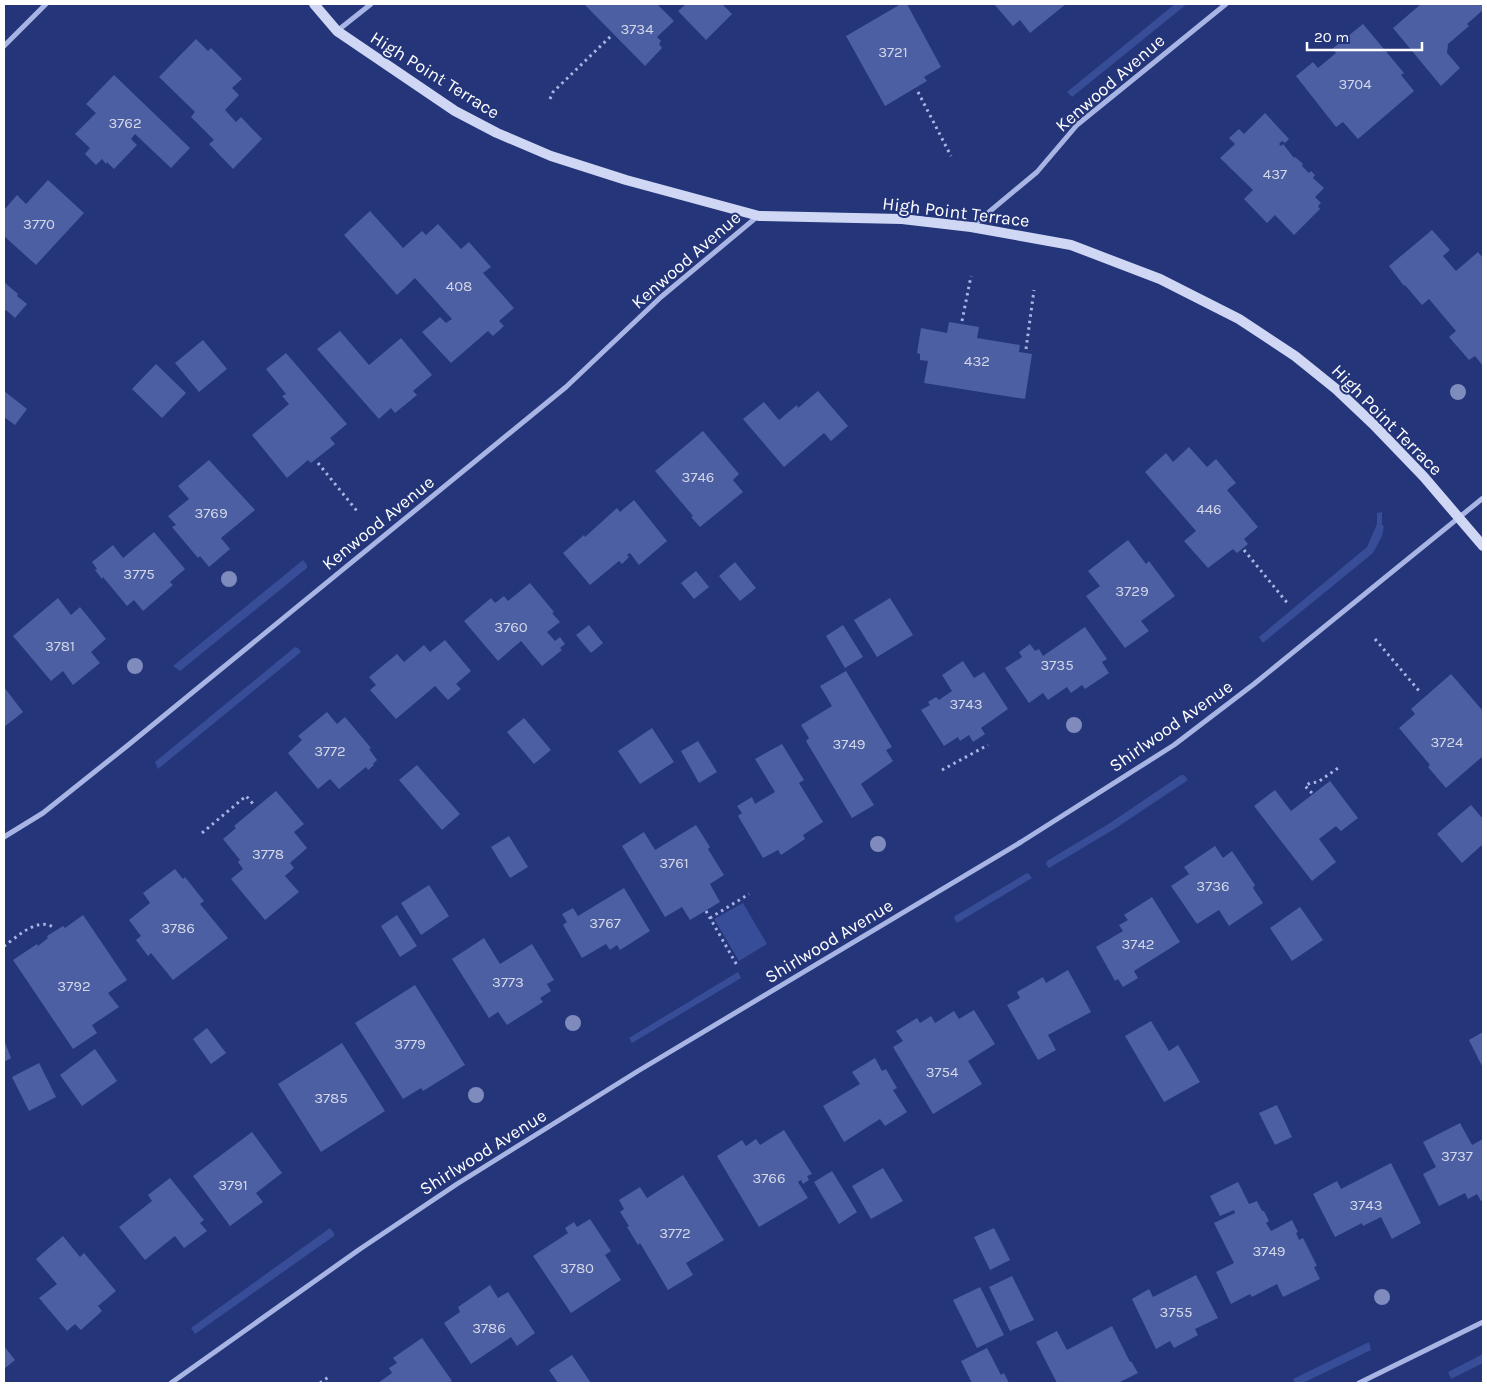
<svg xmlns="http://www.w3.org/2000/svg" width="1487" height="1387" viewBox="0 0 1487 1387" font-family="Karla,sans-serif">
<style>
.green{fill:#384d97}
.building{fill:#4d5fa3}
.lines{fill:none;stroke-linecap:round;stroke-linejoin:round}
.path{stroke:#a7b4e4;stroke-width:3;stroke-dasharray:2.5 4;stroke-linecap:butt}
.street{stroke:#a7b4e4;stroke-width:5}
.secondary{stroke:#d0d7f4;stroke-width:10}
.tree{fill:#7f8bbc}
.labels{text-anchor:middle;dominant-baseline:central;stroke-width:4;stroke-linejoin:round;paint-order:stroke}
.number-label{font-size:15px;fill:#d2d7e8}
.street-label{font-size:18px;fill:#fff;stroke:#243579}
</style>
<rect width="100%" height="100%" fill="#243579"/>
<!-- green -->
<path class="green" d="M1175,4H1187L1072,97L1067,92Z
M1382,512V525L1384,526L1382,536L1373,553L1264,642H1262L1259,637L1367,547L1377,524V513Z
M303,560L307,565V568L180,671L173,666Z
M295,647L298,648L301,652L158,769L155,762Z
M1181,775H1184L1188,780L1116,828L1049,868L1046,864L1047,861L1110,823Z
M1027,873L1029,874L1032,878L957,923L954,918L955,916Z
M743,903L767,944L739,961L714,919Z
M738,972L741,978L632,1043L629,1038Z
M330,1228L334,1233V1236L195,1334L191,1328Z
M1369,1342L1371,1350L1303,1383H1295L1293,1379Z
M1483,1354V1363L1451,1379L1448,1372L1450,1371Z"/>
<!-- building -->
<path class="building" d="M584,4H657L674,21L657,37L661,41L659,44L662,48L645,66Z
M686,4H722L732,14L706,40L678,11Z
M901,4H907L941,67L924,77L927,81L885,106L846,36Z
M994,4H1066L1030,33L1020,20L1013,26Z
M1421,4H1483V10L1467,24L1469,26L1448,44L1447,53L1460,68L1441,86L1393,28Z
M1363,24L1404,73L1401,75L1414,91L1358,139L1343,122L1336,127L1296,76L1313,62L1318,68L1336,53L1332,49Z
M196,39L208,51L211,48L242,79L232,88L239,95L225,110L236,122L241,117L262,139L233,169L209,144L214,140L191,117L195,112L159,77Z
M114,75L190,148L171,168L135,134L131,139L137,145L114,169L107,162L106,164L102,159L96,165L85,154L90,148L75,134L96,113L86,104Z
M1265,113L1289,139L1285,143L1282,141L1279,144L1281,146L1283,144L1294,158L1295,157L1303,164L1302,166L1309,173L1311,171L1315,175L1313,178L1324,188L1315,197L1321,203L1318,206L1320,209L1294,235L1275,215L1267,223L1244,199L1253,190L1220,158L1235,144L1229,138L1239,129L1244,134Z
M48,180L84,213L36,265L4,236V210L17,195L26,204Z
M370,211L403,248L422,231L426,235L438,224L461,249L469,242L491,267L483,273L514,308L499,321L504,326L493,336L488,331L451,363L422,332L440,317L446,323L452,319L415,278L397,295L344,235Z
M1432,230L1450,250L1443,256L1456,271L1478,252L1483,258V366L1475,356L1469,360L1449,337L1456,331L1429,299L1422,305L1405,285L1404,286L1389,266Z
M4,282L18,294L17,296L27,304L15,318L6,310L4,313Z
M949,322L979,327L977,338L1020,345L1019,352L1032,354L1025,399L924,383L928,361L920,360V354L917,353L921,328L947,333Z
M340,331L369,365L401,338L432,375L413,391L417,395L395,413L391,408L379,419L317,349Z
M203,340L227,369L199,392L175,363Z
M286,353L347,424L330,438L335,444L311,463L308,460L287,478L252,435L289,404L282,396L286,394L266,369Z
M156,364L186,393L162,418L132,389Z
M4,391L27,409L15,425L4,417Z
M818,391L848,426L831,441L824,433L784,467L743,419L764,402L779,420L797,405L798,408Z
M703,431L739,474L733,480L743,492L700,527L691,517L693,516L655,471Z
M1189,447L1207,467L1216,459L1236,483L1227,490L1258,527L1244,539L1248,544L1237,553L1233,549L1208,568L1184,541L1196,531L1145,472L1166,453L1173,462Z
M209,460L255,510L221,538L230,549L209,567L200,556L198,558L172,527L176,525L168,516L189,499L178,486Z
M634,500L667,541L639,565L630,553L627,555L629,557L622,564L619,561L590,585L563,553L584,535L585,537L617,508L620,512Z
M154,532L185,569L170,582L173,585L143,611L134,600L127,606L103,577L102,579L95,570L97,569L92,562L113,545L123,558Z
M1128,540L1146,564L1149,561L1175,596L1141,621L1149,631L1125,648L1086,596L1100,586L1088,571Z
M735,562L756,588L740,601L719,576Z
M696,571L709,587L694,599L681,583Z
M530,583L554,612L552,613L560,622L547,632L555,641L560,637L565,644L560,648L562,650L542,666L521,641L498,661L464,621L491,598L495,603L504,596L508,601Z
M58,598L71,615L80,607L106,639L91,652L100,663L73,685L63,671L51,681L13,636Z
M890,598L913,635L877,657L854,620Z
M589,625L603,643L591,653L576,635Z
M843,625L863,657L845,668L826,636Z
M1085,627L1107,659L1102,662L1109,673L1085,689L1082,685L1071,693L1067,687L1048,700L1043,693L1029,703L1005,668L1022,657L1019,652L1030,644L1035,651L1039,649L1043,656Z
M445,640L471,671L456,684L461,689L448,700L435,686L396,719L370,690L376,685L369,677L397,654L404,662L424,645L430,652Z
M963,661L974,678L984,672L1008,709L981,728L985,734L973,742L969,735L960,741L958,737L944,746L921,710L930,705L928,702L936,697L939,700L952,691L942,675Z
M846,671L892,747L886,750L893,761L861,784L874,805L852,818L806,741L809,738L801,725L832,706L820,686Z
M1451,674L1483,711V756L1446,788L1428,767L1430,765L1399,728L1415,714L1411,709Z
M4,687L23,712L4,727Z
M327,712L337,724L345,717L371,748L369,749L377,760L373,764L374,765L368,770L366,767L339,789L330,779L318,789L288,753L302,740L298,736Z
M524,718L551,750L534,764L507,732Z
M652,728L674,762L640,784L618,751Z
M698,741L717,772L699,783L681,751Z
M782,744L804,780L799,783L823,822L803,835L805,839L781,855L778,850L763,858L738,816L742,813L737,806L752,797L755,804L775,792L755,759Z
M417,765L460,814L442,830L399,780Z
M1330,781L1358,818L1341,831L1336,826L1319,839L1336,862L1312,881L1254,806L1275,790L1291,811Z
M276,791L304,824L294,832L307,848L290,863L294,868L285,876L299,892L265,920L231,879L243,869L238,862L240,860L223,839L236,828L234,826Z
M1471,805L1483,819V844L1462,863L1437,834Z
M696,825L710,847L708,849L724,875L710,884L720,902L690,920L682,907L665,917L622,846L644,832L655,850Z
M509,836L528,867L510,878L491,847Z
M1215,846L1223,858L1232,851L1255,885L1253,888L1263,903L1229,926L1219,910L1197,924L1171,886L1189,874L1184,867Z
M175,869L183,879L185,877L204,901L200,904L228,938L173,980L151,953L148,956L136,940L141,936L129,920L150,903L143,893Z
M429,885L449,916L421,935L401,903Z
M624,888L650,931L620,950L617,945L610,950L606,944L582,958L563,925L567,922L562,914L573,908L578,916Z
M1152,897L1180,942L1134,971L1138,978L1123,987L1118,979L1115,981L1096,947L1123,931L1119,925L1128,920L1124,915Z
M1300,907L1323,940L1292,961L1270,928Z
M83,915L127,980L108,993L119,1007L92,1025L97,1033L73,1049L13,960L37,944L38,946L48,938L47,936L63,926L65,928Z
M397,915L417,946L400,957L381,926Z
M484,938L500,964L532,944L554,980L547,984L551,991L540,998L543,1002L507,1025L498,1012L489,1018L452,959Z
M1068,970L1091,1012L1048,1035L1056,1050L1038,1060L1007,1005L1020,998L1017,992L1043,977L1046,983Z
M415,985L465,1065L423,1091L421,1088L403,1099L355,1023Z
M974,1010L995,1044L968,1061L982,1084L933,1114L893,1047L903,1041L896,1031L917,1018L920,1023L931,1016L935,1023L954,1011L959,1019Z
M1151,1021L1169,1051L1178,1045L1200,1082L1164,1102L1125,1036Z
M207,1028L226,1053L211,1064L193,1039Z
M1483,1032V1068L1469,1040Z
M4,1040L11,1058L4,1062Z
M342,1043L385,1111L321,1152L278,1084Z
M95,1049L117,1081L82,1106L60,1075Z
M875,1058L882,1071L886,1069L897,1088L893,1090L907,1112L885,1126L880,1119L844,1142L823,1106L860,1084L852,1072Z
M39,1063L56,1097L29,1111L12,1077Z
M1277,1105L1292,1137L1275,1145L1259,1113Z
M1460,1123L1472,1145L1483,1139V1200L1481,1201L1477,1194L1468,1199L1465,1193L1439,1206L1423,1174L1436,1167L1423,1142Z
M784,1130L812,1174L807,1176L809,1180L803,1184L801,1180L798,1182L808,1198L759,1227L717,1156L742,1140L746,1146L756,1139L760,1145Z
M252,1132L282,1173L256,1193L263,1202L230,1226L193,1176Z
M1391,1163L1421,1223L1392,1239L1381,1217L1363,1226L1362,1223L1335,1237L1313,1194L1337,1181L1341,1189Z
M883,1168L903,1201L871,1219L852,1186Z
M832,1171L857,1212L839,1224L814,1182Z
M683,1175L724,1240L686,1263L693,1275L668,1290L640,1243L638,1245L627,1227L629,1226L620,1212L624,1209L619,1200L640,1187L647,1198Z
M170,1178L204,1220L200,1223L207,1231L184,1248L175,1236L145,1260L119,1227L152,1201L148,1195Z
M1238,1182L1249,1204L1257,1201L1262,1211H1264L1269,1221L1266,1223L1271,1231L1292,1220L1298,1232L1296,1233L1299,1240L1303,1238L1317,1266L1314,1267L1320,1279L1283,1297L1277,1284L1252,1297L1250,1294L1231,1304L1216,1272L1234,1263L1214,1223L1235,1213L1234,1210L1220,1216L1210,1196Z
M590,1219L611,1251L605,1255L621,1280L571,1313L533,1256L568,1233L565,1228L574,1222L577,1227Z
M994,1228L1010,1260L990,1270L974,1237Z
M63,1236L80,1257L84,1253L116,1291L98,1306L102,1311L81,1330L75,1324L67,1331L39,1298L57,1284L36,1259Z
M1196,1275L1218,1318L1195,1329L1198,1335L1174,1348L1170,1341L1156,1349L1132,1299L1149,1289L1153,1297Z
M1012,1276L1034,1320L1010,1331L989,1287Z
M490,1285L498,1298L508,1292L535,1333L517,1346L511,1337L471,1364L444,1323L460,1312L458,1307Z
M980,1287L1004,1335L977,1348L953,1300Z
M1112,1326L1130,1362L1131,1361L1138,1373L1118,1383H1057L1036,1342L1057,1331L1067,1350Z
M422,1338L452,1381L449,1383H378L392,1373L389,1368L397,1363L393,1358Z
M4,1346L15,1360L4,1369Z
M987,1348L1001,1375L1004,1373L1009,1383H972L961,1361Z
M572,1355L591,1383H558L549,1370Z"/>
<g class="lines">
<!-- path -->
<path class="path" d="M918,92L951,156
M550,99L553,92L611,36
M962,321L971,276
M1026,349L1034,290
M318,463L357,511
M1244,550L1289,605
M1375,639L1420,692
M942,770L988,745
M1312,793L1305,786L1310,783L1318,782L1341,766
M202,833L246,796L255,806
M706,911L738,967
M710,918L749,894
M4,946C17,937 37,917 53,927
M320,1383L330,1376"/>
<!-- street -->
<path class="street" d="M337,31L371,4
M4,46L46,4
M971,227L1037,172L1077,125L1226,4
M4,837L43,813L127,746L566,387L661,297L758,216
M171,1383L360,1249L457,1184L638,1071L1021,842L1174,745L1254,684L1483,498
M1359,1383L1483,1322"/>
<!-- secondary -->
<path class="secondary" d="M314,4L337,31L455,111L497,133L551,156L626,180L759,216L902,219L971,227L1071,245L1160,279L1239,319L1295,356L1336,389L1373,424L1424,477L1483,546"/>
</g>
<!-- trees -->
<g class="tree">
<circle cx="1458" cy="392" r="8"/>
<circle cx="229" cy="579" r="8"/>
<circle cx="135" cy="666" r="8"/>
<circle cx="1074" cy="725" r="8"/>
<circle cx="878" cy="844" r="8"/>
<circle cx="573" cy="1023" r="8"/>
<circle cx="476" cy="1095" r="8"/>
<circle cx="1382" cy="1297" r="8"/>
</g>
<g class="labels">
<!-- number labels -->
<g class="number-label">
<text x="637" y="29">3734</text>
<text x="893" y="52">3721</text>
<text x="1355" y="84">3704</text>
<text x="125" y="123">3762</text>
<text x="1275" y="174">437</text>
<text x="39" y="224">3770</text>
<text x="459" y="286">408</text>
<text x="977" y="361">432</text>
<text x="698" y="477">3746</text>
<text x="1209" y="509">446</text>
<text x="211" y="513">3769</text>
<text x="139" y="574">3775</text>
<text x="1132" y="591">3729</text>
<text x="511" y="627">3760</text>
<text x="60" y="646">3781</text>
<text x="1057" y="665">3735</text>
<text x="966" y="704">3743</text>
<text x="1447" y="742">3724</text>
<text x="849" y="744">3749</text>
<text x="330" y="751">3772</text>
<text x="268" y="854">3778</text>
<text x="674" y="863">3761</text>
<text x="1213" y="886">3736</text>
<text x="605" y="923">3767</text>
<text x="178" y="928">3786</text>
<text x="1138" y="944">3742</text>
<text x="508" y="982">3773</text>
<text x="74" y="986">3792</text>
<text x="410" y="1044">3779</text>
<text x="942" y="1072">3754</text>
<text x="331" y="1098">3785</text>
<text x="1457" y="1156">3737</text>
<text x="769" y="1178">3766</text>
<text x="233" y="1185">3791</text>
<text x="1366" y="1205">3743</text>
<text x="675" y="1233">3772</text>
<text x="1269" y="1251">3749</text>
<text x="577" y="1268">3780</text>
<text x="1176" y="1312">3755</text>
<text x="489" y="1328">3786</text>
</g>
<!-- street labels -->
<g class="street-label">
<text transform="translate(435 75) rotate(32)">High Point Terrace</text>
<text transform="translate(1110 83) rotate(-41)">Kenwood Avenue</text>
<text transform="translate(956 212) rotate(7)">High Point Terrace</text>
<text transform="translate(686 260) rotate(-41)">Kenwood Avenue</text>
<text transform="translate(1387 420) rotate(45)">High Point Terrace</text>
<text transform="translate(378 523) rotate(-39)">Kenwood Avenue</text>
<text transform="translate(1171 726) rotate(-35)">Shirlwood Avenue</text>
<text transform="translate(829 941) rotate(-31)">Shirlwood Avenue</text>
<text transform="translate(483 1152) rotate(-32)">Shirlwood Avenue</text>
</g>
</g>
<!-- border -->
<rect width="1487" height="1387" fill="none" stroke="#ffffff" stroke-width="10"/>
<!-- scale -->
<path d="M1307 42v8h115v-8" fill="none" stroke="#ffffff" stroke-width="2.5"/>
<text x="1314" y="42" font-size="15" fill="#ffffff" stroke="#243579" stroke-width="4" paint-order="stroke">20 m</text>
</svg>
